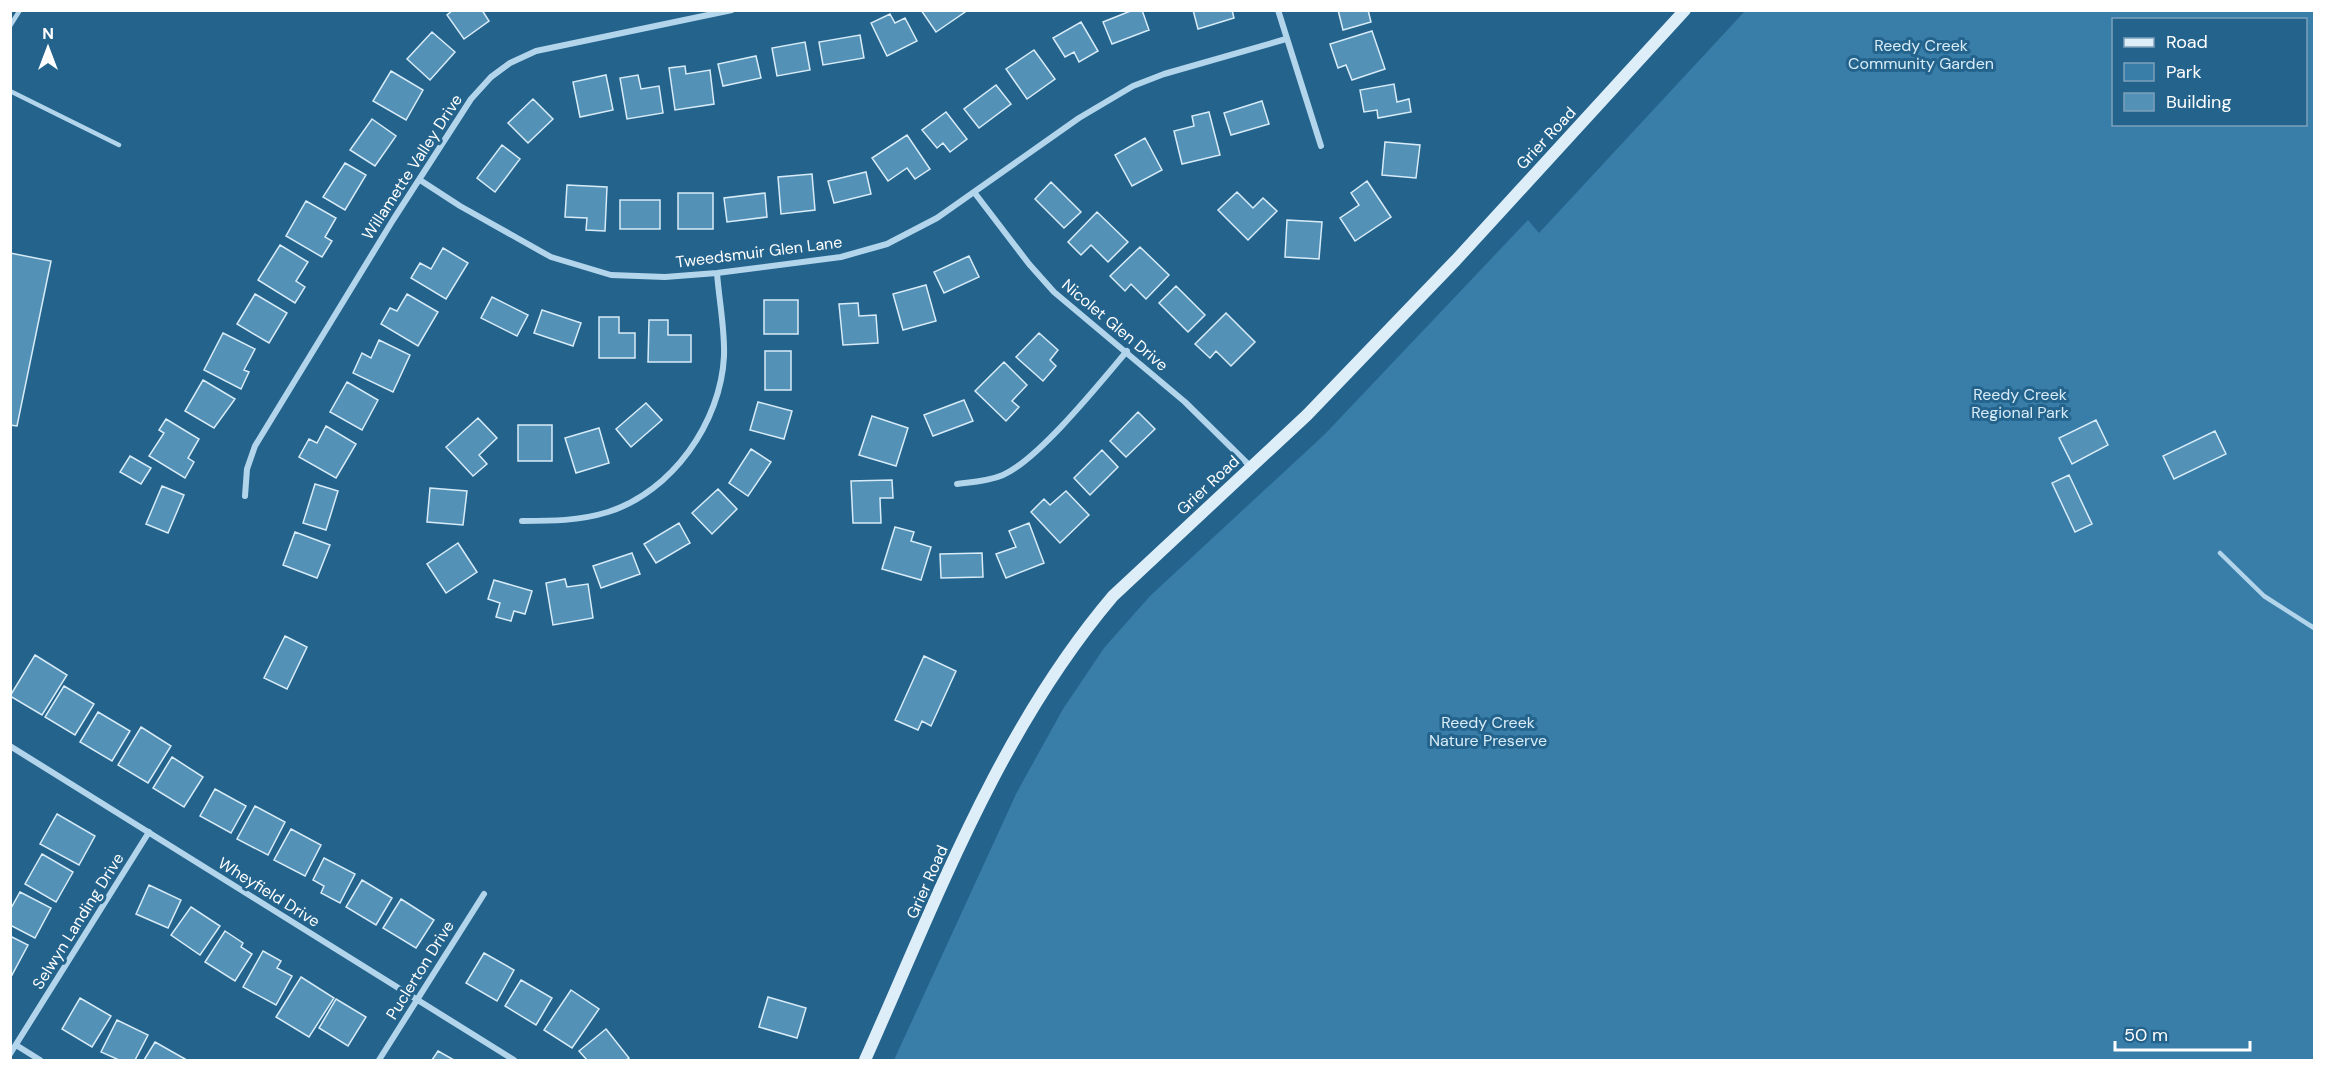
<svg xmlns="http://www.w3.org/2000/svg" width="2325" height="1071" viewBox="0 0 2325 1071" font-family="'DM Sans',sans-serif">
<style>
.green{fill:#387ea9;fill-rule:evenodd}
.building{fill:#5491b7;stroke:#d7ecf8;stroke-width:1.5}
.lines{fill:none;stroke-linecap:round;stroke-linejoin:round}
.lane{stroke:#b2d5eb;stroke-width:4.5}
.street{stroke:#b2d5eb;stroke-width:6}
.secondary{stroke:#deeef9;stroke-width:12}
.labels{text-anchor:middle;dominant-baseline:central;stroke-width:6;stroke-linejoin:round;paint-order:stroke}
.park-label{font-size:16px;fill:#d7ecf8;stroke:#24638c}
.street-label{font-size:16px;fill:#fff;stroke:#24638c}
</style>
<rect width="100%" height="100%" fill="#24638c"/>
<!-- green -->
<path class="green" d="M1745,11H2314V1060H894L1017,792L1063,709L1104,648L1150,596L1325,434L1528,220L1539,233ZM2114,20H2306V124H2114Z"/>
<!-- building -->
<path class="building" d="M453,10H482L489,21L464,39L447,15Z
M921,10H968L936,32Z
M1133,10H1142L1149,30L1112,44L1103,22Z
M1193,10H1232L1234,18L1198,29Z
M1338,10H1368L1371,22L1343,30Z
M890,14L895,23L905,18L917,41L887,56L871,23Z
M1081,22L1098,51L1079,62L1074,52L1065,57L1053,38Z
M1372,31L1385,69L1352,80L1346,65L1338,68L1330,44Z
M432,32L455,52L430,80L407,59Z
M860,35L864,58L823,65L819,42Z
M805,42L810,70L777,76L772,48Z
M1034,50L1055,79L1027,99L1006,69Z
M756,56L761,78L723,86L718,64Z
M685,66L686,74L710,70L714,104L675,110L669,68Z
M391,71L423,90L406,120L373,101Z
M606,75L613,110L580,117L573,82Z
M638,75L641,89L659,86L663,113L627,119L620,78Z
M1394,84L1397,102L1409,99L1411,112L1378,118L1377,110L1364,112L1360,90Z
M996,85L1011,104L979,128L964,109Z
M533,99L553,119L528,143L508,123Z
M1262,101L1269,124L1231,135L1224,113Z
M946,112L967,139L950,152L943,143L937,148L922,130Z
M1209,112L1220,155L1182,164L1174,131L1194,126L1192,116Z
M372,119L396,136L375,166L350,150Z
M907,135L930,169L915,179L907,168L888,181L872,158Z
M1145,138L1162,170L1132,186L1115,155Z
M1385,142L1420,145L1416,178L1382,175Z
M502,145L520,159L495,192L477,178Z
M345,163L366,175L345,210L323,197Z
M866,172L871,194L834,203L828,181Z
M812,174L815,210L781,214L778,177Z
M1367,181L1391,217L1355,241L1340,218L1359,205L1351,193Z
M1051,182L1081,212L1064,228L1035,199Z
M567,185L607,187L605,231L586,230L587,218L565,217Z
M1237,192L1253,208L1263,198L1277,211L1248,240L1218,210Z
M678,193H713V229H678Z
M765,193L767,217L727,222L724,198Z
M620,200H660V229H620Z
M306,201L336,218L325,237L332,241L322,257L286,236Z
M1097,212L1128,242L1108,262L1091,245L1081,255L1068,242Z
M1287,220L1322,222L1319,259L1285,257Z
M280,245L308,262L296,281L305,287L295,303L258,280Z
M1140,247L1169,275L1146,299L1131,284L1125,291L1110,276Z
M443,248L468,263L446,299L411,278L420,263L431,269Z
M10,253L51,261L17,426L10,425Z
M969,256L979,277L944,293L934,272Z
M926,285L936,321L903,330L893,294Z
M1176,286L1205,315L1188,332L1159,303Z
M255,294L287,313L269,343L237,324Z
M407,294L438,312L418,346L381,324L390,308L397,311Z
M492,297L528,315L517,336L481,318Z
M764,300H798V334H764Z
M858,303L859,316L876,315L878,343L843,345L839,304Z
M542,310L581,323L573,346L534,333Z
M1226,313L1255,342L1231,366L1216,351L1210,358L1195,344Z
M599,317H619V333H635V358H599Z
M649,320H668V335H691V362H648Z
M223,333L255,349L244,370L249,372L241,389L204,370Z
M1039,333L1058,350L1050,360L1056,366L1043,381L1016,357Z
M379,340L410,355L393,392L353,373L362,353L371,358Z
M765,351H791V390H765Z
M1004,362L1027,385L1012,401L1019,407L1006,421L975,391Z
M203,380L235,399L214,428L185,411Z
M347,382L378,400L362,430L330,412Z
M964,400L973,421L933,436L924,415Z
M758,402L792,411L784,439L750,430Z
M646,403L662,420L631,447L616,429Z
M1138,412L1155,429L1126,457L1110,441Z
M872,416L908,428L896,466L859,455Z
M478,418L497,438L479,455L487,464L473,476L446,447Z
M166,419L199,439L188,458L194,462L185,478L149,456L164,433L159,430Z
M2096,420L2108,445L2072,464L2059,438Z
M518,425H552V461H518Z
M326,426L356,444L336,478L299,457L309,439L317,443Z
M599,428L609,463L576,473L565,438Z
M2215,431L2226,454L2174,479L2163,456Z
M751,449L771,462L748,496L729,483Z
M1102,450L1118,467L1090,495L1074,478Z
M130,456L151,468L141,484L120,472Z
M2069,475L2092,524L2075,532L2052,483Z
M892,480L893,498H880L881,523H853L851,481Z
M315,484L338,491L326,530L303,523Z
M162,486L184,495L168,533L146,524Z
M430,488L467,491L463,525L427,522Z
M718,489L737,509L712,534L692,513Z
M1066,491L1089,515L1060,543L1031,512L1044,499L1050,505Z
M679,523L690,543L656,563L644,544Z
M1029,523L1044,563L1006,578L996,554L1016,547L1009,531Z
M895,527L914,532L911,541L931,547L921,580L882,569Z
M295,532L330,545L317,578L283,565Z
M458,543L477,572L446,593L427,564Z
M632,553L640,574L601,588L593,566Z
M982,553L983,577L941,578L940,554Z
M565,579L567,587L588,584L593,618L553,625L546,583Z
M494,580L532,591L525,614L514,611L511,621L496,617L500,603L488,599Z
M285,636L307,647L287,689L264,678Z
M35,655L67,675L42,715L10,696Z
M924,656L956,671L931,726L922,721L918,730L895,720Z
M64,686L94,704L75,735L45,717Z
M98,712L130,731L112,761L80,742Z
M141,727L171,746L148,783L118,765Z
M172,757L203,777L184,807L153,788Z
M215,789L246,806L231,833L200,816Z
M255,806L285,822L268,855L237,839Z
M57,814L95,836L79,865L40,844Z
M291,829L321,845L305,876L274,860Z
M42,854L73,872L56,902L25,884Z
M324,858L355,874L340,903L321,893L324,886L313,880Z
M362,880L392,898L376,925L346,907Z
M149,885L181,900L168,928L136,914Z
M20,892L51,908L35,938L10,925V910Z
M401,899L434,920L416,948L383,928Z
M191,907L220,926L200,955L171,935Z
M225,931L243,943L241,947L252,954L235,981L205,962Z
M10,936L28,945L12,975L10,974Z
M263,951L281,961L277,968L292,976L276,1005L243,987Z
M484,953L514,970L497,1001L466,983Z
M301,977L334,998L309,1037L276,1017Z
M521,980L552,998L536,1025L505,1006Z
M571,990L599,1009L572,1048L544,1030Z
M768,997L806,1008L797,1038L759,1027Z
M80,998L111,1016L92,1047L62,1029Z
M336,999L366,1017L348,1046L319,1028Z
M117,1020L148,1035L135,1060H119L101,1052Z
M606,1029L629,1058L626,1060H587L579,1051Z
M155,1042L185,1059L184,1060H144Z
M438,1051L454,1060H432Z"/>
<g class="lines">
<!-- lane -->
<path class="lane" d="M10,26L20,10
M10,91L119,145
M2220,553L2264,596L2314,628"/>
<!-- street -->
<path class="street" d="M1278,10L1321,146
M420,180L460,206L551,257L611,275L665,277L717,273L841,257L887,244L937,218L1079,118L1133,86L1164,74L1286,39
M974,192L1029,264L1054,292L1185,402L1251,467
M957,484C973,482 989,481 1003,475C1039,459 1100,383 1127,351
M245,496L247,469L255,446L393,220L471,99L491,77L510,63L536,51L732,10
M522,521C551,521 579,521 608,512C672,492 721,422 724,356C725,329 719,300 717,273
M10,746L514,1060
M16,1045L40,1060
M10,1054L149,832
M379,1060L484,894"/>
<!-- secondary -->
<path class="secondary" d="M865,1060C936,901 999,730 1113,596L1307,415L1456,260L1685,10"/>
</g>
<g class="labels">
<!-- park labels -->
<g class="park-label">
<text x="1921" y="45">Reedy Creek<tspan x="1921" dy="18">Community Garden</tspan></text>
<text x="2020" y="394">Reedy Creek<tspan x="2020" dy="18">Regional Park</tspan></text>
<text x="1488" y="722">Reedy Creek<tspan x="1488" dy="18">Nature Preserve</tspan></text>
</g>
<!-- street labels -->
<g class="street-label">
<text transform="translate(1546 138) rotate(-47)">Grier Road</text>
<text transform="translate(412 167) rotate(-57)">Willamette Valley Drive</text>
<text transform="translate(759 252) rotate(-7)">Tweedsmuir Glen Lane</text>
<text transform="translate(1115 325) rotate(40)">Nicolet Glen Drive</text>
<text transform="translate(1208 485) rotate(-43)">Grier Road</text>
<text transform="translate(927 882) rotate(-66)">Grier Road</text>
<text transform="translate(269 892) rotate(32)">Wheyfield Drive</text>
<text transform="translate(78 921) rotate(-58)">Selwyn Landing Drive</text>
<text transform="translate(420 970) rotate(-58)">Puclerton Drive</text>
</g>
</g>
<!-- border -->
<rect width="2325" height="1071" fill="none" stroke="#ffffff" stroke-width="24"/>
<!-- legend -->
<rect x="2112" y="18" width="195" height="108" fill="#24638c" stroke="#7ca1ba" stroke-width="1.5"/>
<rect x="2124" y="38" width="30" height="9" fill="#deeef9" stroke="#7ca1ba" stroke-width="1.5"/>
<text x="2166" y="48" font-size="18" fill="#ffffff">Road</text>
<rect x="2124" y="63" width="30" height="18" fill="#387ea9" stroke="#7ca1ba" stroke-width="1.5"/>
<text x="2166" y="78" font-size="18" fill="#ffffff">Park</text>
<rect x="2124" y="93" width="30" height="18" fill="#5491b7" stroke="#7ca1ba" stroke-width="1.5"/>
<text x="2166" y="108" font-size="18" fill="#ffffff">Building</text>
<!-- north arrow -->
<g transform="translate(48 48)" stroke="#24638c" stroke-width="4.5" paint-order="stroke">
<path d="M0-4.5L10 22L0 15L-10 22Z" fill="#ffffff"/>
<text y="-9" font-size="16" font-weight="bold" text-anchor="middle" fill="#ffffff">N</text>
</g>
<!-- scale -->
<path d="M2115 1041v9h135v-9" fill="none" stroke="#ffffff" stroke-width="3"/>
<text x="2124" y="1041" font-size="18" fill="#ffffff" stroke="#24638c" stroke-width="4.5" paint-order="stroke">50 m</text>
</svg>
